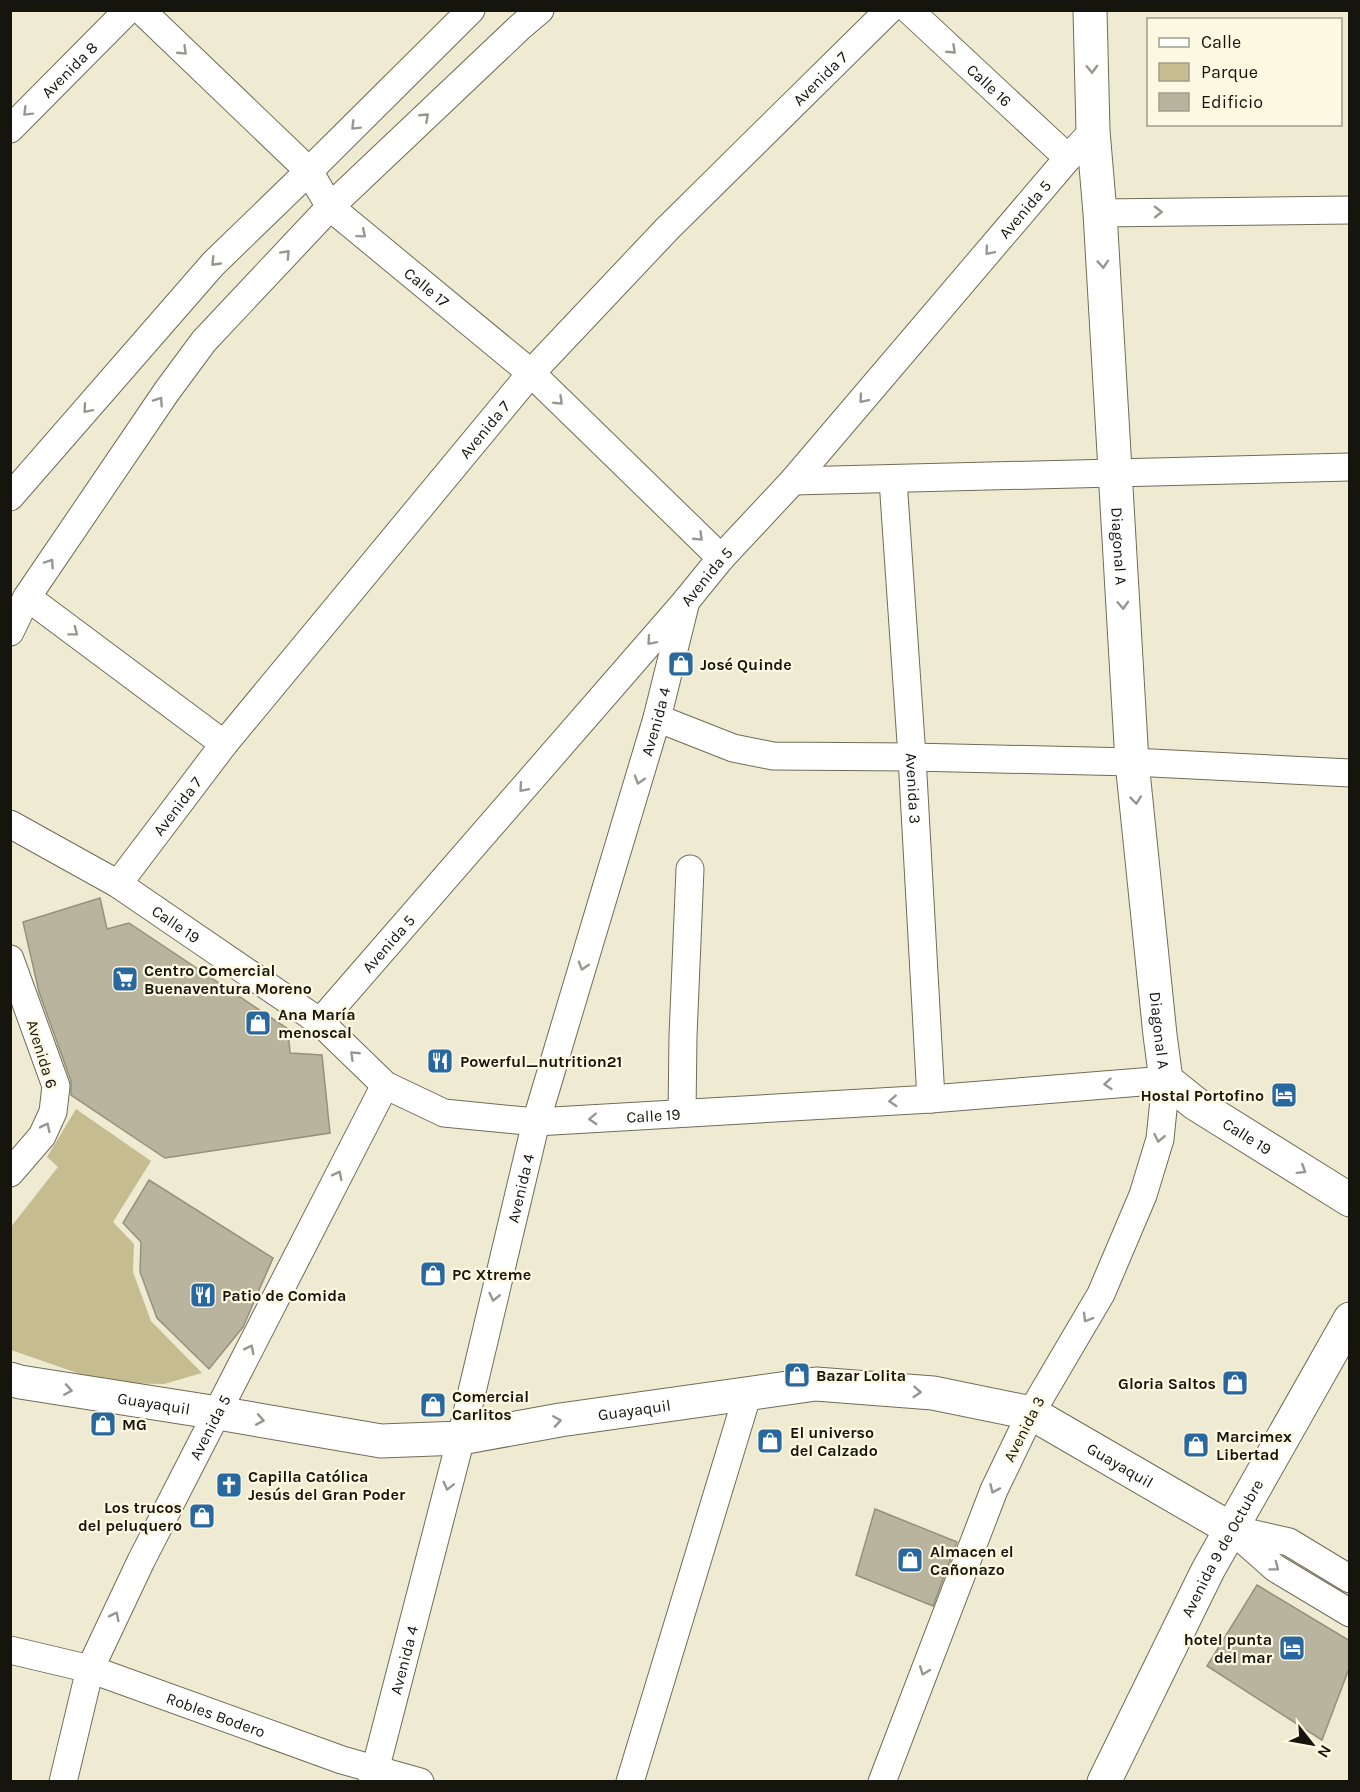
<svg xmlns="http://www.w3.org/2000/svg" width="1360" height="1792" viewBox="0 0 1360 1792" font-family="Karla,sans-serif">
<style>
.green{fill:#c5bc90}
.building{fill:#b8b49d;stroke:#95917b;stroke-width:1.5}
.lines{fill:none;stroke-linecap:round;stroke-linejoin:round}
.minor-casing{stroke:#706c57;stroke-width:29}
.tertiary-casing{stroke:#706c57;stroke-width:35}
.secondary-casing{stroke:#706c57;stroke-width:35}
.minor{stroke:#fff;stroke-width:27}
.tertiary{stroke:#fff;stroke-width:33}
.secondary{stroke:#fff;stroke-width:33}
.oneway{stroke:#969692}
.labels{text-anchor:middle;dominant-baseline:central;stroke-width:4.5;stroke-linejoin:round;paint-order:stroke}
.street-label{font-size:16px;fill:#16150d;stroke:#fdf8e1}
.poi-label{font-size:16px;font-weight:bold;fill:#16150d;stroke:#fdf8e1;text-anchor:start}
</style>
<rect width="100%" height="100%" fill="#efebd3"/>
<!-- green -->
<path class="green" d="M76,1109L151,1161L113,1222L134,1244L133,1272L151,1321L202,1373L164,1384L106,1383L11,1350L10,1228L58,1167L47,1157Z"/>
<!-- building -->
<path class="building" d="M100,898L107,929L129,923L288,1029L290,1053L322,1055L330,1133L165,1158L71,1095V1081L39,992L23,922Z
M149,1180L273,1258L243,1327L209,1369L157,1318L140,1272L141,1242L123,1223Z
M875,1509L957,1542L933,1606L856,1575Z
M1257,1585L1350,1641V1666L1322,1740L1207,1666Z"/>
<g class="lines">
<defs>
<g id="minor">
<path id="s1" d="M141,10L309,171L330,207L531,373L721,558"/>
<path id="s2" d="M909,10L1068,158"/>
<path id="s3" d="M10,129L128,10"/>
<path d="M1100,213L1350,210"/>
<path id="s4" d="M893,480L912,757L931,1099"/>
<path d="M793,481L1350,467"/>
<path d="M10,497L213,264L309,171L471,10"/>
<path d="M27,597L224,744"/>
<path d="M10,632L27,597L167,391L204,341L330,207L520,27L540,10"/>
<path d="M657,718L733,748L773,756L912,757L1132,762L1350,773"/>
<path id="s5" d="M10,824L118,884L320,1022L385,1085L444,1113L536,1122L931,1099L1166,1080L1160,1139L1143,1195L1101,1294L1031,1413L994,1490L882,1782"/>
<path id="s6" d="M118,884L224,744L531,373L667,229L889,10"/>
<path d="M10,959L56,1086L53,1112L42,1136L10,1173"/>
<path id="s7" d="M320,1022L686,601L721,558L793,481L1068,158L1093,131"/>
<path d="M682,1113L683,1036L690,869"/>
<path d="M1231,1529L1275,1568L1350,1613"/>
<path d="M1232,1529L1289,1542L1350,1579"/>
<path id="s8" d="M10,1650L90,1669L342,1760L420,1782"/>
<path id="s9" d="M63,1782L90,1669L141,1561L385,1085"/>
<path id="s10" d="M372,1782L461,1438L536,1122L657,718L686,601"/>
<path d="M630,1782L748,1393"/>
</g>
<g id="tertiary">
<path id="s11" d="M1090,10L1093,131L1100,213L1132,762L1160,1035L1166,1080L1196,1104L1350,1200"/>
<path id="s12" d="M10,1379L20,1382L218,1413L381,1441L461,1438L560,1420L816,1384L933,1393L1031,1413L1231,1529"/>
</g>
<g id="secondary">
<path id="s13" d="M1104,1782L1208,1570L1350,1319"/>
</g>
</defs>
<!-- minor casing -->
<use href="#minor" class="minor-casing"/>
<!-- tertiary casing -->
<use href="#tertiary" class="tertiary-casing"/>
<!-- secondary casing -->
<use href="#secondary" class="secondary-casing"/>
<!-- minor -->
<use href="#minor" class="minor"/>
<!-- tertiary -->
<use href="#tertiary" class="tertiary"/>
<!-- secondary -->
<use href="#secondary" class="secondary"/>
</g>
<!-- one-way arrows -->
<defs><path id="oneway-chevron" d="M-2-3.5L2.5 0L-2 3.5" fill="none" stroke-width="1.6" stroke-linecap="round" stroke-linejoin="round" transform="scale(1.5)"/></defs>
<g class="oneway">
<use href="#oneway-chevron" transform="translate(952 50) rotate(43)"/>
<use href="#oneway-chevron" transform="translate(183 51) rotate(44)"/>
<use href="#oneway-chevron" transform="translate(1092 69) rotate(88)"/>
<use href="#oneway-chevron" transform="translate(27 112) rotate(135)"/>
<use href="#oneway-chevron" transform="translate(425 117) rotate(-43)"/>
<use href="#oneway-chevron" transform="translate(355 126) rotate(135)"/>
<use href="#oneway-chevron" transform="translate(1158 212) rotate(-1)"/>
<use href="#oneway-chevron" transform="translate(362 234) rotate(40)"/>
<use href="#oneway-chevron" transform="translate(989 251) rotate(130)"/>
<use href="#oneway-chevron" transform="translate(286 254) rotate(-47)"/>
<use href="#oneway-chevron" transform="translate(215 262) rotate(134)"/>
<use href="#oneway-chevron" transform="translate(1103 264) rotate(86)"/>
<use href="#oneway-chevron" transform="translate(863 399) rotate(130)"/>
<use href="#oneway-chevron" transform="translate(159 401) rotate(-56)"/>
<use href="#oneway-chevron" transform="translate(559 401) rotate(44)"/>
<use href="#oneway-chevron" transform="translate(87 409) rotate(131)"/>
<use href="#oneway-chevron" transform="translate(699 537) rotate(44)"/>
<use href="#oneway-chevron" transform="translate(50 563) rotate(-56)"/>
<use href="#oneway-chevron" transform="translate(1123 605) rotate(87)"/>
<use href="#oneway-chevron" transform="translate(74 632) rotate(37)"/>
<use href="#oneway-chevron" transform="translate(651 641) rotate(131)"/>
<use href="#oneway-chevron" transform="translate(639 780) rotate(107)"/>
<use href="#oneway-chevron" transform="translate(523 788) rotate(131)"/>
<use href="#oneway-chevron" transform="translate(1136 800) rotate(84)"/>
<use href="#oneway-chevron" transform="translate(583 966) rotate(107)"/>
<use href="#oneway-chevron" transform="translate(354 1055) rotate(-136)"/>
<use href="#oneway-chevron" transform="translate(1108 1084) rotate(175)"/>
<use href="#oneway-chevron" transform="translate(893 1101) rotate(177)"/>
<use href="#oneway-chevron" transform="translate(593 1119) rotate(177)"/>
<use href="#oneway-chevron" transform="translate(46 1127) rotate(-64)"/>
<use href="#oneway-chevron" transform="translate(1159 1138) rotate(101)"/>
<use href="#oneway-chevron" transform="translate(1302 1170) rotate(32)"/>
<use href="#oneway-chevron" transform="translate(338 1175) rotate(-63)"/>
<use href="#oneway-chevron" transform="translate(494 1297) rotate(103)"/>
<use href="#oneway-chevron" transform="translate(1087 1318) rotate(120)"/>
<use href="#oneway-chevron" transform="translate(250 1349) rotate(-63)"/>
<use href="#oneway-chevron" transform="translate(68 1390) rotate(9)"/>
<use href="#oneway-chevron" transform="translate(917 1392) rotate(4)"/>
<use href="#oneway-chevron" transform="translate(260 1420) rotate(10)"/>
<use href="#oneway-chevron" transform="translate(557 1421) rotate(-9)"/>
<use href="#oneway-chevron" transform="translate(448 1486) rotate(104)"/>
<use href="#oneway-chevron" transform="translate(994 1489) rotate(114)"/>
<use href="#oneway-chevron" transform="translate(1275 1567) rotate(37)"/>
<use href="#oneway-chevron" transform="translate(115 1616) rotate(-64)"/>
<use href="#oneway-chevron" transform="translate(924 1671) rotate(111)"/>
</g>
<!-- icons -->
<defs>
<symbol id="shop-square" viewBox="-11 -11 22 22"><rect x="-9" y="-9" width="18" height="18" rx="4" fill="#29689e" stroke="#fdf8e1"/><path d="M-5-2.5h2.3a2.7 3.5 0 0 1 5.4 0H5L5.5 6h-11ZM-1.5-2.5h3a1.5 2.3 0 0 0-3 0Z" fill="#fff"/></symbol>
<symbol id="supermarket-square" viewBox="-11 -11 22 22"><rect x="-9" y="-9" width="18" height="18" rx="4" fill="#29689e" stroke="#fdf8e1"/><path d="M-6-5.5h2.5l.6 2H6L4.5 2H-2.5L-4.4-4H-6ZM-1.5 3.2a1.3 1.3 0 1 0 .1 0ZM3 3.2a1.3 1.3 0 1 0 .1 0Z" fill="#fff"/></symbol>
<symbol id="restaurant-square" viewBox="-11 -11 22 22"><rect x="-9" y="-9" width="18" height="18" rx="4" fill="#29689e" stroke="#fdf8e1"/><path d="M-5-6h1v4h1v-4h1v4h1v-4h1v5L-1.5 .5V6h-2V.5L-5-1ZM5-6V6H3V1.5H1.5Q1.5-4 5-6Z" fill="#fff"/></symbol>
<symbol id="hotel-square" viewBox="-11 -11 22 22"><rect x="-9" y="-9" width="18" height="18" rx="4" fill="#29689e" stroke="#fdf8e1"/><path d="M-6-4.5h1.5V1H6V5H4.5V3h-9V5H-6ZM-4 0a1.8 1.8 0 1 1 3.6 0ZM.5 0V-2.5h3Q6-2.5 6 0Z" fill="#fff"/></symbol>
<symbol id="church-square" viewBox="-11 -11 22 22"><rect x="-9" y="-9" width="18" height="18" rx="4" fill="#29689e" stroke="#fdf8e1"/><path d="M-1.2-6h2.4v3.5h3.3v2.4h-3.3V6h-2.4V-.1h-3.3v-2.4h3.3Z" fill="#fff"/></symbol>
</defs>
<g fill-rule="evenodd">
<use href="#shop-square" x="666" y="649" width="30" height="30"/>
<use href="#supermarket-square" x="110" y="964" width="30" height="30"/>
<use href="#shop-square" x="243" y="1008" width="30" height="30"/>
<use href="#restaurant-square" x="425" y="1046" width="30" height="30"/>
<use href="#hotel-square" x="1269" y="1080" width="30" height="30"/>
<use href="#shop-square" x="418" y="1259" width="30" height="30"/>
<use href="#restaurant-square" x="188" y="1280" width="30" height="30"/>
<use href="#shop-square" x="782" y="1360" width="30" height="30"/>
<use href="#shop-square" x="1220" y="1368" width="30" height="30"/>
<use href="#shop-square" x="418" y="1390" width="30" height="30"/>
<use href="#shop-square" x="88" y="1409" width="30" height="30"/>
<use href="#shop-square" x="755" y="1426" width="30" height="30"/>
<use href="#shop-square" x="1181" y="1430" width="30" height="30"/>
<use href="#church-square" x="214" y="1470" width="30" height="30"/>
<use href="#shop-square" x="187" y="1501" width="30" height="30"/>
<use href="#shop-square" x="895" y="1545" width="30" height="30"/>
<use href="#hotel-square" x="1277" y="1633" width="30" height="30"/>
</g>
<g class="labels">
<!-- street labels -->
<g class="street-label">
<text stroke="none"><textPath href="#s3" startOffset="84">Avenida 8</textPath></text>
<text stroke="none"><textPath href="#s6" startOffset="1070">Avenida 7</textPath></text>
<text stroke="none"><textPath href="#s2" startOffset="110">Calle 16</textPath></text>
<text stroke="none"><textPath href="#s7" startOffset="1076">Avenida 5</textPath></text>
<text stroke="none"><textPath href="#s1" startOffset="400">Calle 17</textPath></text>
<text stroke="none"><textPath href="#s6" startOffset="584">Avenida 7</textPath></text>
<text stroke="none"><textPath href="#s11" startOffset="537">Diagonal A</textPath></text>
<text stroke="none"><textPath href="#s7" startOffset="590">Avenida 5</textPath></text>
<text stroke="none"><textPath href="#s10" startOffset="1098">Avenida 4</textPath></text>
<text stroke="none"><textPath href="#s4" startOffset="309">Avenida 3</textPath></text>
<text stroke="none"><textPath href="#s6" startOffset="98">Avenida 7</textPath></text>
<text stroke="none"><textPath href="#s5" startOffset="194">Calle 19</textPath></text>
<text stroke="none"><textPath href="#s7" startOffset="104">Avenida 5</textPath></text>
<text stroke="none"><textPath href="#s11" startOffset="1023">Diagonal A</textPath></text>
<text transform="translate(42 1054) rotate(73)">Avenida 6</text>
<text stroke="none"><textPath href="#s5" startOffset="734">Calle 19</textPath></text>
<text stroke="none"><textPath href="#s11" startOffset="1172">Calle 19</textPath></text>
<text stroke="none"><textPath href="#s10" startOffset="612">Avenida 4</textPath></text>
<text stroke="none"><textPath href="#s12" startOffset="146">Guayaquil</textPath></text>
<text stroke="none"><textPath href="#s12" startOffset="632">Guayaquil</textPath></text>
<text stroke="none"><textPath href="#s9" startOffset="386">Avenida 5</textPath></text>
<text transform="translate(1024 1429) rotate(-63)">Avenida 3</text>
<text stroke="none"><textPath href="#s12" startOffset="1136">Guayaquil</textPath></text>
<text stroke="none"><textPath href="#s13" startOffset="262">Avenida 9 de Octubre</textPath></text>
<text stroke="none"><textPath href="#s10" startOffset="126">Avenida 4</textPath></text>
<text stroke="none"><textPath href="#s8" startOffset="216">Robles Bodero</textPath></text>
</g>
<!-- poi labels -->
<g class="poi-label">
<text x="700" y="664">José Quinde</text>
<text x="144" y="970">Centro Comercial<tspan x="144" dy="18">Buenaventura Moreno</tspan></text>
<text x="278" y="1014">Ana María<tspan x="278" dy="18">menoscal</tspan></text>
<text x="460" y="1061">Powerful_nutrition21</text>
<text x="1264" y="1095" text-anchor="end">Hostal Portofino</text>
<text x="452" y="1274">PC Xtreme</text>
<text x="222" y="1295">Patio de Comida</text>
<text x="816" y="1375">Bazar Lolita</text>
<text x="1216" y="1383" text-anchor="end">Gloria Saltos</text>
<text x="452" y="1396">Comercial<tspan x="452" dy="18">Carlitos</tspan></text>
<text x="122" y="1424">MG</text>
<text x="790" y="1432">El universo<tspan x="790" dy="18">del Calzado</tspan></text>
<text x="1216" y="1436">Marcimex<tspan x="1216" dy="18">Libertad</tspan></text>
<text x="248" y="1476">Capilla Católica<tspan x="248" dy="18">Jesús del Gran Poder</tspan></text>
<text x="182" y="1507" text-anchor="end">Los trucos<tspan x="182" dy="18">del peluquero</tspan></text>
<text x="930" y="1551">Almacen el<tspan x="930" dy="18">Cañonazo</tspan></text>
<text x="1272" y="1639" text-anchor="end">hotel punta<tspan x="1272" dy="18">del mar</tspan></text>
</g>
</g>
<!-- border -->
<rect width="1360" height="1792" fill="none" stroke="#16150d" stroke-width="24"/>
<!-- legend -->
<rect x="1147" y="18" width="195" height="108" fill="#fdf8e1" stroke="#a19d8c" stroke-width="1.5"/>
<rect x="1159" y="38" width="30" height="9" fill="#ffffff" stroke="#a19d8c" stroke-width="1.5"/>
<text x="1201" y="48" font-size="18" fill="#16150d">Calle</text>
<rect x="1159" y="63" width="30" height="18" fill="#c5bc90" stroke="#a19d8c" stroke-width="1.5"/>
<text x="1201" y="78" font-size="18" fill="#16150d">Parque</text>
<rect x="1159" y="93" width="30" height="18" fill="#b8b49d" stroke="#a19d8c" stroke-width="1.5"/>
<text x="1201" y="108" font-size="18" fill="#16150d">Edificio</text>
<!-- north arrow -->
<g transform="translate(1312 1744) rotate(121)" stroke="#fdf8e1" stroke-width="4.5" paint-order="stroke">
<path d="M0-4.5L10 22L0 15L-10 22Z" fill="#16150d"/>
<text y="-9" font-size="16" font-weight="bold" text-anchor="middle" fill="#16150d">N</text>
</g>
</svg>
